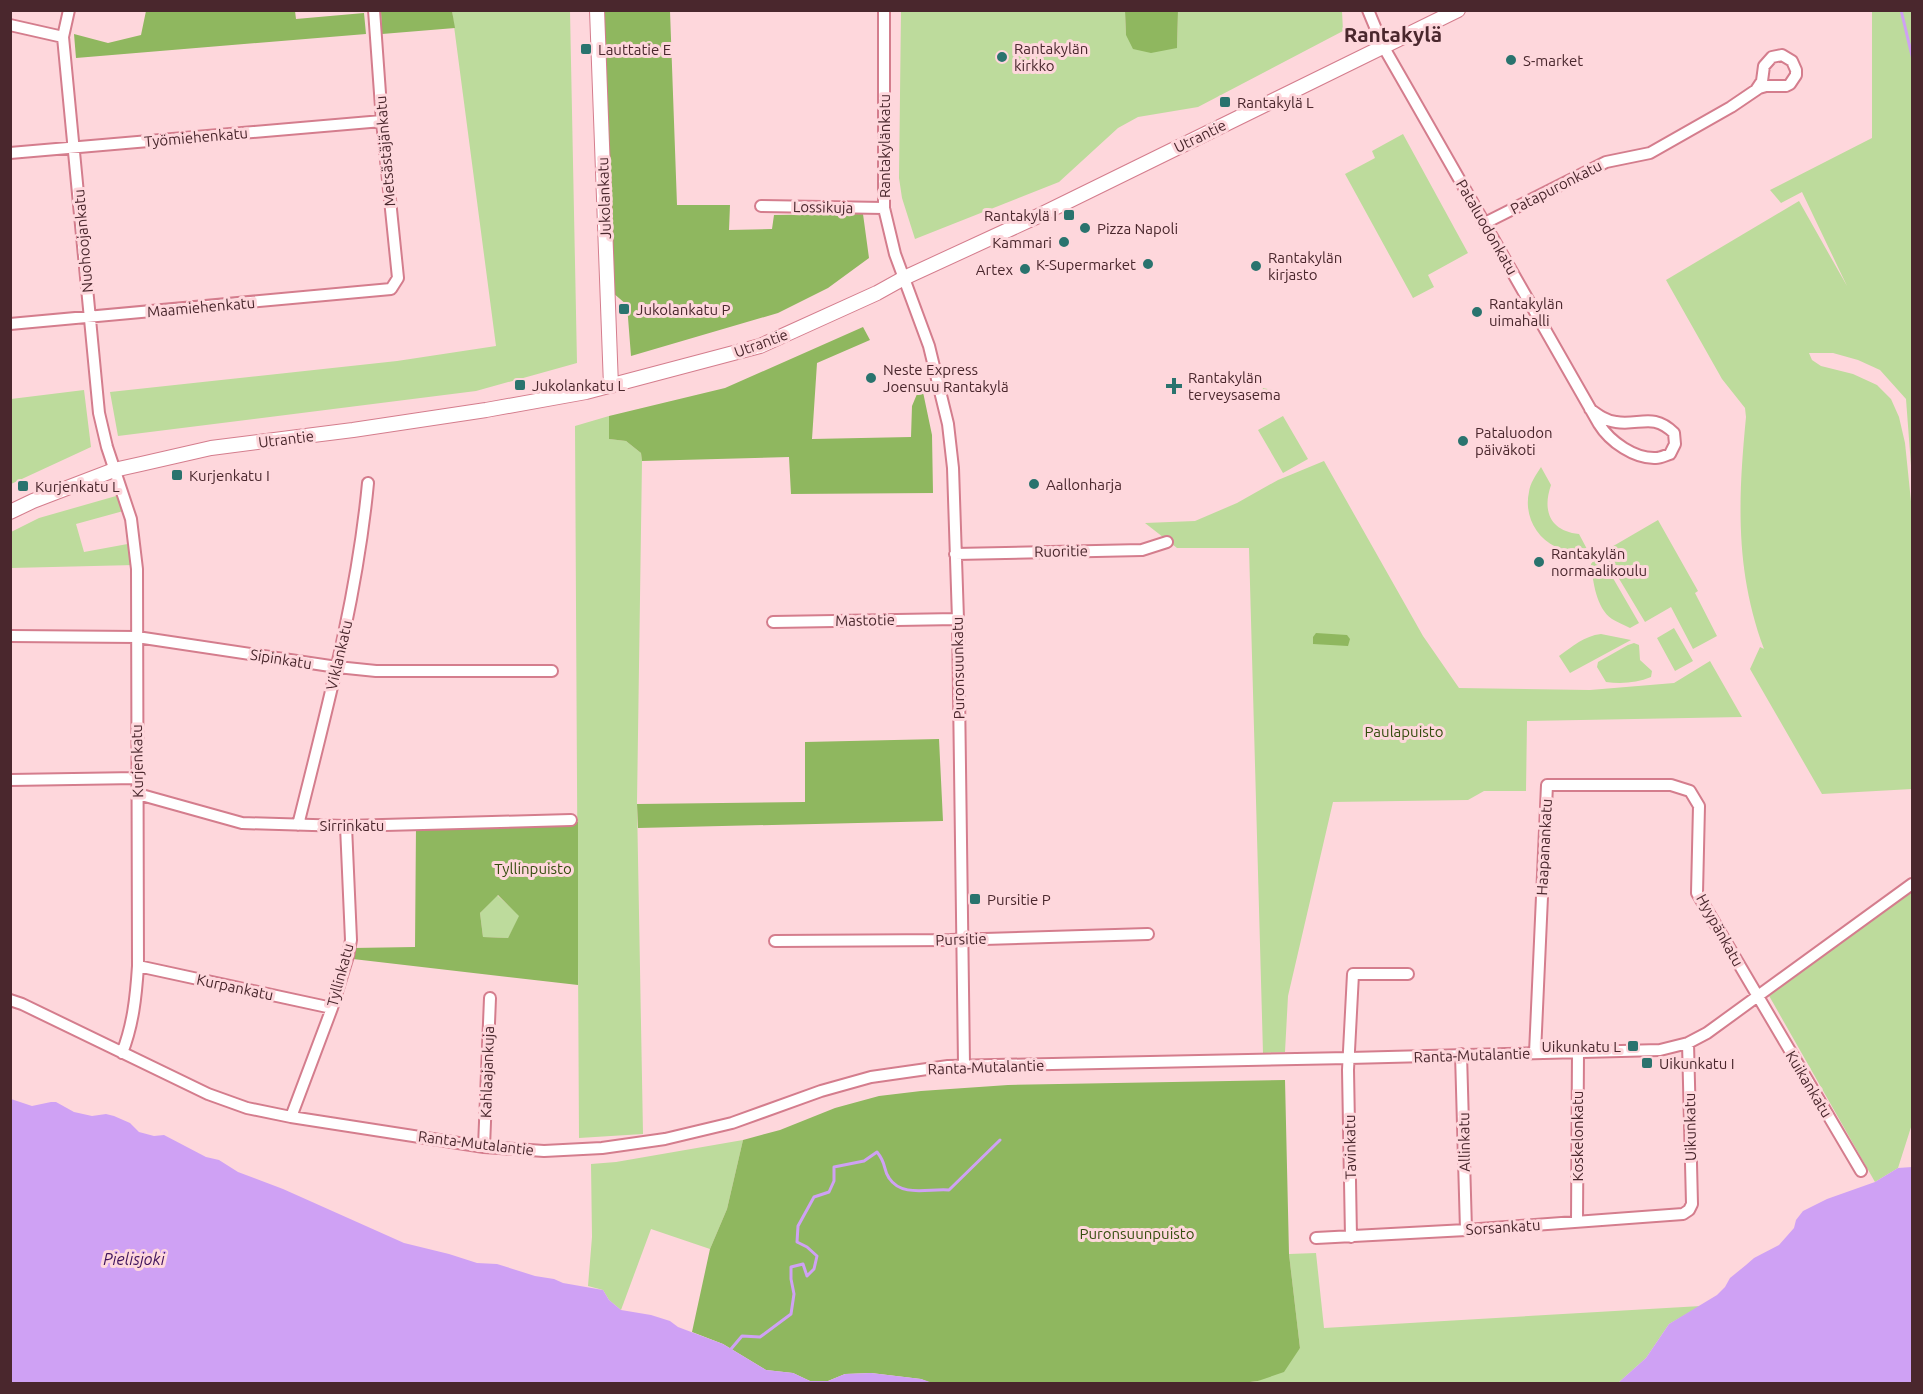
<svg xmlns="http://www.w3.org/2000/svg" width="1923" height="1394" viewBox="0 0 1923 1394" font-family="Ubuntu,sans-serif">
<style>
.green{fill:#bddb9c}
.forest{fill:#8fb75f;fill-rule:evenodd}
.water{fill:#cfa1f4}
.lines{fill:none;stroke-linecap:round;stroke-linejoin:round}
.stream{stroke:#cfa1f4;stroke-width:3}
.minor-casing{stroke:#d47d8d;stroke-width:14}
.major-casing{stroke:#d47d8d;stroke-width:16}
.minor{stroke:#fff;stroke-width:10}
.major{stroke:#fff;stroke-width:14}
.poi-dot{fill:#2a736e;stroke:#fed7dc;stroke-width:2}
.labels{text-anchor:middle;dominant-baseline:central;stroke-width:6;stroke-linejoin:round;paint-order:stroke}
.poi-label{font-size:15px;fill:#4a272d;stroke:#fed7dc;text-anchor:start}
.street-label{font-size:15px;fill:#4a272d;stroke:#fed7dc}
.park-label{font-size:15px;fill:#354d0e;stroke:#fed7dc}
.water-label{font-size:16px;font-style:italic;fill:#3e115a;stroke:#fed7dc}
.district-label{font-size:21px;font-weight:bold;fill:#4a272d;stroke:#fed7dc}
</style>
<rect width="100%" height="100%" fill="#fed7dc"/>
<!-- green -->
<path class="green" d="M452,11H570L577,363L476,391L118,436L110,392L397,361L496,346Z
M901,11H1125L1126,35L1177,48L1178,11H1342L1343,31L1198,107L1138,117L1118,128L1059,182L915,239L902,198L899,178Z
M1872,11H1912V479L1906,399L1880,370L1858,360L1833,353H1809L1812,360L1821,366L1853,374L1877,385L1891,399L1899,417L1905,443L1912,511V789L1822,794L1750,669L1760,647L1764,649C1735,570 1738,500 1746,417L1745,408L1722,379L1666,280L1799,201L1847,286L1802,192L1781,203L1770,190L1872,138Z
M1403,134L1468,253L1428,275L1434,287L1413,298L1345,174L1375,158L1372,151Z
M1263,388L1276,391L1273,403L1260,400Z
M84,390L91,447L11,484V399Z
M609,416V439L626,441L641,453L642,461L637,803L643,1134L579,1138L575,426Z
M1283,416L1308,459L1283,473L1258,430Z
M1324,461L1423,636L1459,688L1590,690L1674,683L1710,661L1742,717L1527,721L1526,791H1484L1468,800L1333,802L1288,996L1285,1052L1263,1053L1249,548H1177L1145,523L1195,521L1237,503L1278,480Z
M1541,467L1551,485C1542,511 1550,531 1579,534L1588,551C1577,551 1566,551 1556,547C1535,537 1524,514 1529,492C1530,483 1536,475 1541,467Z
M123,494L127,510L76,524L84,552L133,543L135,565L11,568V532L39,518Z
M1658,520L1698,591L1695,593L1717,636L1693,649L1671,607L1645,622L1603,552Z
M1599,554L1639,623L1630,628C1624,625 1617,622 1612,619C1596,608 1593,581 1591,564Z
M1674,628L1693,661L1675,671L1657,638Z
M1601,634L1631,640L1570,673L1559,656C1573,646 1584,636 1601,634Z
M1634,643L1639,645L1640,660L1652,671L1651,677C1637,683 1621,684 1606,682L1597,667L1598,662L1628,645Z
M1912,891V1124L1898,1168L1875,1182L1768,994Z
M497,895L520,916L508,938L483,937L480,913Z
M743,1140L727,1209L710,1249L651,1229L621,1310L609,1300L603,1290L588,1286L592,1237L591,1164L616,1162Z
M1316,1253L1324,1328L1701,1306L1669,1324L1646,1358L1618,1383L1234,1384L1258,1381L1300,1348L1289,1254Z"/>
<!-- forest -->
<path class="forest" d="M146,11H295L296,19L364,13L366,34L76,58L74,34L108,43L141,35Z
M394,11H452L455,28L382,34L381,12Z
M601,11H670L677,205H730L729,230L772,229L774,215L863,214L869,258L828,288L778,313L631,356L627,305L612,292Z
M1125,11H1178L1177,48L1151,53L1133,49L1126,35Z
M863,327L870,340L817,363L812,439L911,437L912,406L917,394L923,392L932,435L933,493L791,494L789,457L642,461L641,453L626,441L609,439V416L725,388Z
M1316,633L1347,635L1350,639L1348,646L1313,644V637Z
M939,739L943,821L638,828L637,804L805,802V742Z
M578,822V985L353,959V948L415,947L416,826ZM498,895L519,916L508,938L483,937L480,913Z
M1285,1080L1289,1254L1300,1348L1284,1372L1258,1381L1234,1384H1087L1084,1382L1052,1384H933L921,1379L871,1373L845,1374L828,1381H810L793,1373L766,1370L723,1344L692,1332L710,1249L727,1209L743,1140L780,1130L835,1108L879,1096L921,1091L1008,1085Z"/>
<!-- water -->
<path class="water" d="M11,1099L32,1106L51,1102H56L74,1112L92,1116L106,1114L114,1116L130,1123L139,1132L154,1136L164,1135L206,1157L219,1160L238,1172L283,1189L404,1243L449,1254L477,1263L497,1264L535,1276L554,1279L563,1283L603,1290L609,1300L621,1310L651,1315L670,1321L678,1327L723,1344L766,1370L793,1373L810,1381H828L845,1374L871,1373L921,1379L933,1383H11Z
M1912,1167V1383H1618L1646,1358L1669,1324L1717,1295L1725,1287L1730,1278L1746,1265L1754,1258L1779,1245L1794,1228L1796,1220L1803,1211L1827,1199L1875,1182L1898,1168Z"/>
<g class="lines">
<!-- stream -->
<path class="stream" d="M1901,10L1912,56
M731,1349L742,1336L760,1337L791,1314L794,1294L791,1279V1267L803,1264L807,1276L814,1269L817,1256L807,1247L797,1242L798,1226L814,1197L829,1192L834,1181V1167L864,1161L877,1152C887,1164 883,1170 889,1178C902,1198 930,1188 949,1190L1000,1140"/>
<defs>
<path id="minor" d="M69,10L63,37L99,413L107,447L131,519L137,569L138,966C136,997 133,1025 122,1053
M884,10V208L895,254L929,346L948,424L953,468L958,619L964,1064
M1368,10L1383,46L1410,93L1599,424C1610,442 1635,459 1656,458C1661,458 1666,455 1670,454L1675,444L1674,433C1653,412 1639,426 1616,422C1606,421 1598,415 1590,409
M10,25L63,37
M10,153L382,121
M761,206L884,208
M1485,223L1606,162L1650,153L1731,107L1759,88L1766,86H1786L1790,84L1796,75V70L1792,61L1782,55L1772,57L1764,66L1762,81L1756,90
M10,324L391,289L398,278L382,121L374,10
M955,554L1142,550L1167,542
M773,622L958,619
M10,636L137,637L337,667L376,671H552
M10,780L137,778
M138,794L242,823L346,826L571,820
M298,825C326,712 357,599 368,483
M775,941L950,940L1148,934
M138,966L332,1008
M10,1000L22,1004L208,1094L247,1108L291,1117L484,1147L544,1151L602,1148L665,1139L732,1123L821,1091L871,1077L948,1066L1349,1058L1660,1050L1688,1043L1707,1033L1912,884
M1535,1053L1547,785H1671L1690,791L1699,806L1697,893L1861,1171
M1461,1054L1466,1230
M291,1117L332,1008L348,956L351,940L346,826
M484,1147L490,998
M1577,1221L1578,1052
M1351,1237L1348,1070L1353,974H1408
M1316,1238L1466,1230L1683,1214L1689,1210L1692,1204L1688,1043"/>
<path id="major" d="M597,10L611,386
M10,512L33,501L114,470L141,464L211,448L353,430L486,410L586,392L760,346L877,293L904,278L1034,218L1458,10"/>
</defs>
<!-- minor casing -->
<use href="#minor" class="minor-casing"/>
<!-- major casing -->
<use href="#major" class="major-casing"/>
<!-- minor -->
<use href="#minor" class="minor"/>
<!-- major -->
<use href="#major" class="major"/>
</g>
<!-- markers -->
<g class="poi-dot">
<rect x="580" y="43" width="12" height="12" rx="3"/>
<circle cx="1002" cy="57" r="6"/>
<circle cx="1511" cy="60" r="6"/>
<rect x="1219" y="96" width="12" height="12" rx="3"/>
<rect x="1063" y="209" width="12" height="12" rx="3"/>
<circle cx="1085" cy="228" r="6"/>
<circle cx="1064" cy="242" r="6"/>
<circle cx="1148" cy="264" r="6"/>
<circle cx="1256" cy="266" r="6"/>
<circle cx="1025" cy="269" r="6"/>
<rect x="618" y="303" width="12" height="12" rx="3"/>
<circle cx="1477" cy="312" r="6"/>
<circle cx="871" cy="378" r="6"/>
<rect x="514" y="379" width="12" height="12" rx="3"/>
<path d="M1171 377h6v6h6v6h-6v6h-6v-6h-6v-6h6z"/>
<circle cx="1463" cy="441" r="6"/>
<rect x="171" y="469" width="12" height="12" rx="3"/>
<circle cx="1034" cy="484" r="6"/>
<rect x="17" y="480" width="12" height="12" rx="3"/>
<circle cx="1539" cy="562" r="6"/>
<rect x="969" y="893" width="12" height="12" rx="3"/>
<rect x="1627" y="1040" width="12" height="12" rx="3"/>
<rect x="1641" y="1057" width="12" height="12" rx="3"/>
</g>
<g class="labels">
<!-- poi labels -->
<g class="poi-label">
<text x="1014" y="48">Rantakylän<tspan x="1014" dy="17">kirkko</tspan></text>
<text x="598" y="49">Lauttatie E</text>
<text x="1523" y="60">S-market</text>
<text x="1237" y="102">Rantakylä L</text>
<text x="1057" y="215" text-anchor="end">Rantakylä I</text>
<text x="1097" y="228">Pizza Napoli</text>
<text x="1052" y="242" text-anchor="end">Kammari</text>
<text x="1268" y="257">Rantakylän<tspan x="1268" dy="17">kirjasto</tspan></text>
<text x="1136" y="264" text-anchor="end">K-Supermarket</text>
<text x="1013" y="269" text-anchor="end">Artex</text>
<text x="1489" y="303">Rantakylän<tspan x="1489" dy="17">uimahalli</tspan></text>
<text x="636" y="309">Jukolankatu P</text>
<text x="883" y="369">Neste Express<tspan x="883" dy="17">Joensuu Rantakylä</tspan></text>
<text x="1188" y="377">Rantakylän<tspan x="1188" dy="17">terveysasema</tspan></text>
<text x="532" y="385">Jukolankatu L</text>
<text x="1475" y="432">Pataluodon<tspan x="1475" dy="17">päiväkoti</tspan></text>
<text x="189" y="475">Kurjenkatu I</text>
<text x="1046" y="484">Aallonharja</text>
<text x="35" y="486">Kurjenkatu L</text>
<text x="1551" y="553">Rantakylän<tspan x="1551" dy="17">normaalikoulu</tspan></text>
<text x="987" y="899">Pursitie P</text>
<text x="1621" y="1046" text-anchor="end">Uikunkatu L</text>
<text x="1659" y="1063">Uikunkatu I</text>
</g>
<!-- street labels -->
<g class="street-label">
<text transform="translate(1200 136) rotate(-26)">Utrantie</text>
<text transform="translate(196 137) rotate(-5)">Työmiehenkatu</text>
<text transform="translate(884 146) rotate(-90)">Rantakylänkatu</text>
<text transform="translate(385 151) rotate(-95)">Metsästäjänkatu</text>
<text transform="translate(1556 187) rotate(-27)">Patapuronkatu</text>
<text transform="translate(604 198) rotate(-92)">Jukolankatu</text>
<text transform="translate(823 207) rotate(1)">Lossikuja</text>
<text transform="translate(1487 227) rotate(60)">Pataluodonkatu</text>
<text transform="translate(83 241) rotate(-95)">Nuohoojankatu</text>
<text transform="translate(201 307) rotate(-5)">Maamiehenkatu</text>
<text transform="translate(761 343) rotate(-20)">Utrantie</text>
<text transform="translate(286 439) rotate(-7)">Utrantie</text>
<text transform="translate(1061 551) rotate(-1)">Ruoritie</text>
<text transform="translate(865 620) rotate(-1)">Mastotie</text>
<text transform="translate(339 655) rotate(-77)">Viklankatu</text>
<text transform="translate(281 659) rotate(9)">Sipinkatu</text>
<text transform="translate(958 668) rotate(-91)">Puronsuunkatu</text>
<text transform="translate(137 761) rotate(-91)">Kurjenkatu</text>
<text x="352" y="825">Sirrinkatu</text>
<text transform="translate(1544 847) rotate(-87)">Haapanankatu</text>
<text transform="translate(1720 930) rotate(61)">Hyypänkatu</text>
<text transform="translate(961 939) rotate(-2)">Pursitie</text>
<text transform="translate(340 975) rotate(-75)">Tyllinkatu</text>
<text transform="translate(235 987) rotate(12)">Kurpankatu</text>
<text transform="translate(1472 1055) rotate(-2)">Ranta-Mutalantie</text>
<text transform="translate(986 1067) rotate(-2)">Ranta-Mutalantie</text>
<text transform="translate(487 1072) rotate(-88)">Kahlaajankuja</text>
<text transform="translate(1809 1084) rotate(59)">Kuikankatu</text>
<text transform="translate(1690 1127) rotate(-91)">Uikunkatu</text>
<text transform="translate(1577 1136) rotate(-90)">Koskelonkatu</text>
<text transform="translate(1464 1142) rotate(-91)">Allinkatu</text>
<text transform="translate(476 1143) rotate(7)">Ranta-Mutalantie</text>
<text transform="translate(1350 1147) rotate(-91)">Tavinkatu</text>
<text transform="translate(1503 1227) rotate(-4)">Sorsankatu</text>
</g>
<!-- park labels -->
<g class="park-label">
<text x="1404" y="731">Paulapuisto</text>
<text x="533" y="868">Tyllinpuisto</text>
<text x="1137" y="1233">Puronsuunpuisto</text>
</g>
<!-- water labels -->
<g class="water-label">
<text x="134" y="1259">Pielisjoki</text>
</g>
<!-- district labels -->
<g class="district-label">
<text x="1393" y="34">Rantakylä</text>
</g>
</g>
<!-- border -->
<rect width="1923" height="1394" fill="none" stroke="#4a272d" stroke-width="24"/>
</svg>
